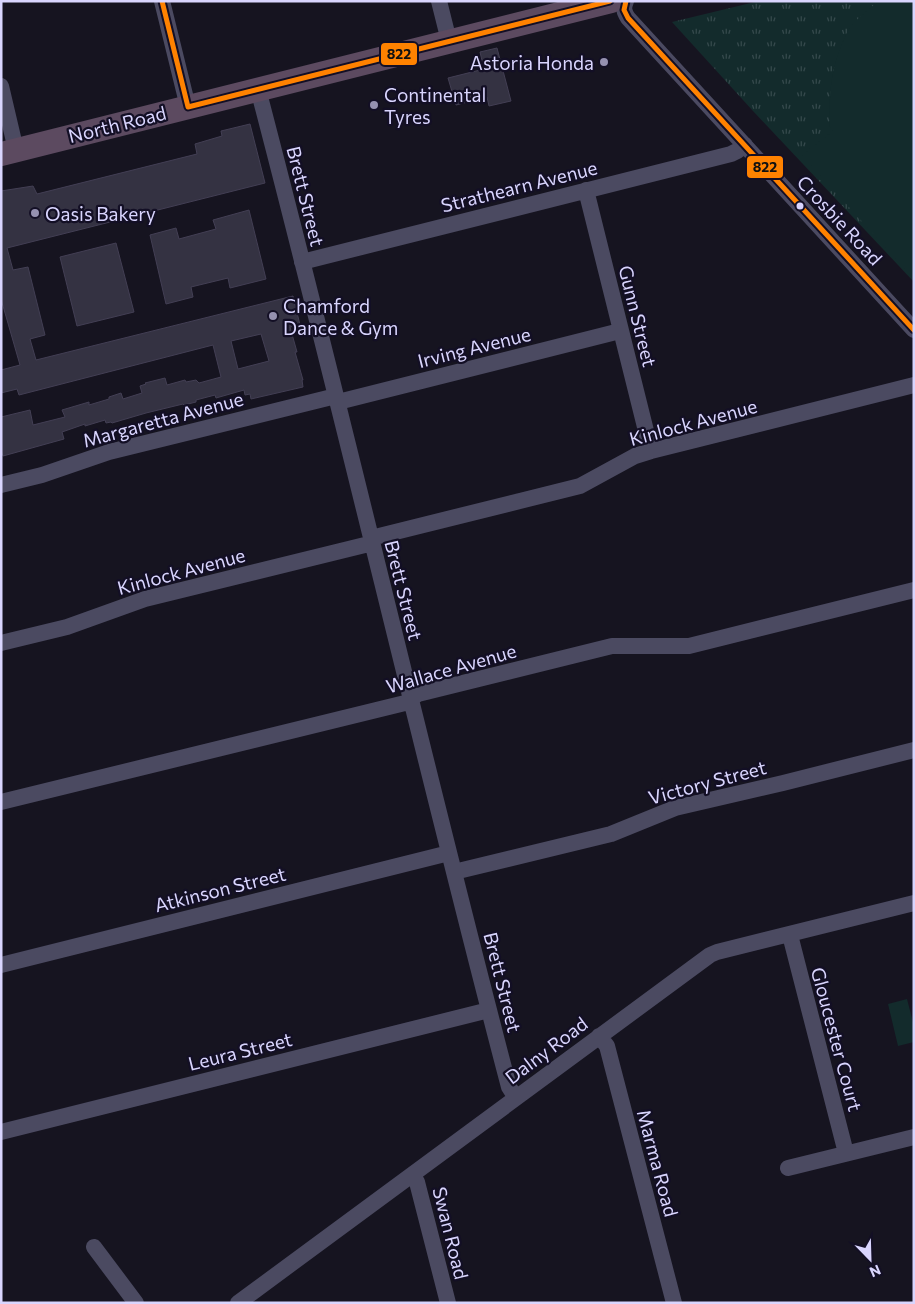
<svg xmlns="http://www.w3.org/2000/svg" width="915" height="1304" viewBox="0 0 915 1304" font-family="Commissioner,sans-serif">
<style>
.park{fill:url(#park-tufts)}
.garden{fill:#132b2c}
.building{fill:#343242;stroke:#433f54;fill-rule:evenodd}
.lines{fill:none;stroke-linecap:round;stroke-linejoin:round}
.minor{stroke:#4b4a61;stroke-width:16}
.highway{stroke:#5c4a60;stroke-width:24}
.bus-1-casing{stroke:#130f25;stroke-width:9}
.bus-1{stroke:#ff8200;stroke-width:5}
.poi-dot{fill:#9591b0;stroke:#130f25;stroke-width:2}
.bus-dot{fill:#d9d5fe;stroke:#130f25;stroke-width:2}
.labels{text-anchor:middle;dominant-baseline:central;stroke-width:4.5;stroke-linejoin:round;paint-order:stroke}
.poi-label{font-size:19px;fill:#d9d5fe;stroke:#130f25;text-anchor:start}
.street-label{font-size:19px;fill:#d9d5fe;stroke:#130f25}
.line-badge{stroke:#130f25;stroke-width:2}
.pale-badge-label{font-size:14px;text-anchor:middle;font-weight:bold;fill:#111}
</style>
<defs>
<pattern id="park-tufts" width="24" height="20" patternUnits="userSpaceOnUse" patternTransform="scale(1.25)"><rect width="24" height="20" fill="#132b2c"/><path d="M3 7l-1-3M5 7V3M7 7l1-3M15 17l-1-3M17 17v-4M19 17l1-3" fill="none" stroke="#35494c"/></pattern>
</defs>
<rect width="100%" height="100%" fill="#161420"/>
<!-- park -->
<path class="park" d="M759,1H914V282L753,111L672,22Z"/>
<!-- garden -->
<path class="garden" d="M879,1L891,2L914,1V279L802,155L833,131L830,127C829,97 830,72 842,44C845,37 848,29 853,24C861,15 870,8 879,1Z
M907,999L914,1026V1042L898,1046L888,1004Z"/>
<!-- building -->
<path class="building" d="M497,48L511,101L489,106L487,97L456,105L448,78L484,69L480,52Z
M250,124L265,183L7,248L13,270L28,267L45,335L30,339L36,360L293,296L300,325L290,327L297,352H295L303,380H302L303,387L251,399L250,394L245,395L244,390L216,398L215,395L196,400V402L184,405L183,404L146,413L112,423L111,422L106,423L105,420L85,426V424L62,432L64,439L3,456L1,450V417L30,410L33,425L65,417L62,410L89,402V405L109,399V397L121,393L123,399L142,393L140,386L146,384L145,383L165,378L167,385L185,380L186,382L196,380L199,383L221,377L213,345L19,395L17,389L1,393V370L20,365L1,299V191L33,186L37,194L197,154L195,144L222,136L221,131ZM261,334L269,361L238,369L231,341Z
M249,210L266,279L230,288L228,278L191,287L193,297L166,304L150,235L176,228L179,239L216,229L213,220Z
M116,243L134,312L77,326L60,257Z"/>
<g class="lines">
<!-- minor -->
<path class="minor" d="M162,1L188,107
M439,1L449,41
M626,1C623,8 624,12 628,18L914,330
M1,86L16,150
M258,89C345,421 422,756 509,1087L516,1098
M586,190L651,451
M302,262L731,154L737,151L745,145
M338,402L620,331
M1,485L42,475L109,452L336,396
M371,538L580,486L635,456L651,451L914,385
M1,643L67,627L145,599L373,543
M1,802L405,703L418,694L612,646H689L914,590
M454,872L611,834L675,808L783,783L914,750
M790,935L846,1153
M1,965L449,853
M599,1036L607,1046L674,1303
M1,1132L489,1010
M788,1168L914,1137
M411,1176L417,1182L418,1186L448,1303
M94,1247L136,1303
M238,1303L710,955L717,952L914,903"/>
<!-- highway -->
<path class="highway" d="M1,154L611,1"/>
<defs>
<path id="bus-1" d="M162,1L188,107
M626,1L624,10L628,18L914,330
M188,107L610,1"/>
</defs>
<!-- bus-1 casing -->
<use href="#bus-1" class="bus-1-casing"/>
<!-- bus-1 -->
<use href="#bus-1" class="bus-1"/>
</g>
<!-- markers -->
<g class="poi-dot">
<circle cx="604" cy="62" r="5"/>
<circle cx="374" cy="105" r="5"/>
<circle cx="35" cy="213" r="5"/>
<circle cx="273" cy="316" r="5"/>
</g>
<circle class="bus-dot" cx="800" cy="206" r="4.5"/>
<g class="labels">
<!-- poi labels -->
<g class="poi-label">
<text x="594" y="62" text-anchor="end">Astoria Honda</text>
<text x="384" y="94">Continental<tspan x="384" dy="22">Tyres</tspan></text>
<text x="45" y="213">Oasis Bakery</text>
<text x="283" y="305">Chamford<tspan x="283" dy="22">Dance &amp; Gym</tspan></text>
</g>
<!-- street labels -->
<g class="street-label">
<text transform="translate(117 124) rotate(-14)">North Road</text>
<text transform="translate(519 186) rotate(-14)">Strathearn Avenue</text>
<text transform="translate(306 196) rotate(76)">Brett Street</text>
<text transform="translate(840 220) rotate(47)">Crosbie Road</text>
<text transform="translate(638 316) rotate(76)">Gunn Street</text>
<text transform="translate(474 347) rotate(-14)">Irving Avenue</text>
<text transform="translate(163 419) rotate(-15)">Margaretta Avenue</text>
<text transform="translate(693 422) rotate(-15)">Kinlock Avenue</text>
<text transform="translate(181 571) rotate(-15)">Kinlock Avenue</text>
<text transform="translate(404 590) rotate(76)">Brett Street</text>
<text transform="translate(451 668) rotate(-16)">Wallace Avenue</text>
<text transform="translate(707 782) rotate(-15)">Victory Street</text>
<text transform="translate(220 889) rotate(-14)">Atkinson Street</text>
<text transform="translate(503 982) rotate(76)">Brett Street</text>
<text transform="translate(837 1039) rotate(75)">Gloucester Court</text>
<text transform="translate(546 1050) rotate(-37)">Dalny Road</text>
<text transform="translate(240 1051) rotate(-14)">Leura Street</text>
<text transform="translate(658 1163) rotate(75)">Marma Road</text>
<text transform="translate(451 1233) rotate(76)">Swan Road</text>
</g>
</g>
<g class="line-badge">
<rect x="380" y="42" width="38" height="24" rx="5" fill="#ff8200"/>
<rect x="746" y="155" width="38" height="24" rx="5" fill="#ff8200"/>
</g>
<g class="pale-badge-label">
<text x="399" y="59">822</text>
<text x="765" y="172">822</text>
</g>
<!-- border -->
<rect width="915" height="1304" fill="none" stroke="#d9d5fe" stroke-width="5"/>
<!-- north arrow -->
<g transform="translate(870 1259) rotate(157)" stroke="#130f25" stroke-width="4" paint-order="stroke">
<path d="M0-4L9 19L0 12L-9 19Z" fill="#d9d5fe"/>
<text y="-8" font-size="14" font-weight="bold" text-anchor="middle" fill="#d9d5fe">N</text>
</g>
</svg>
